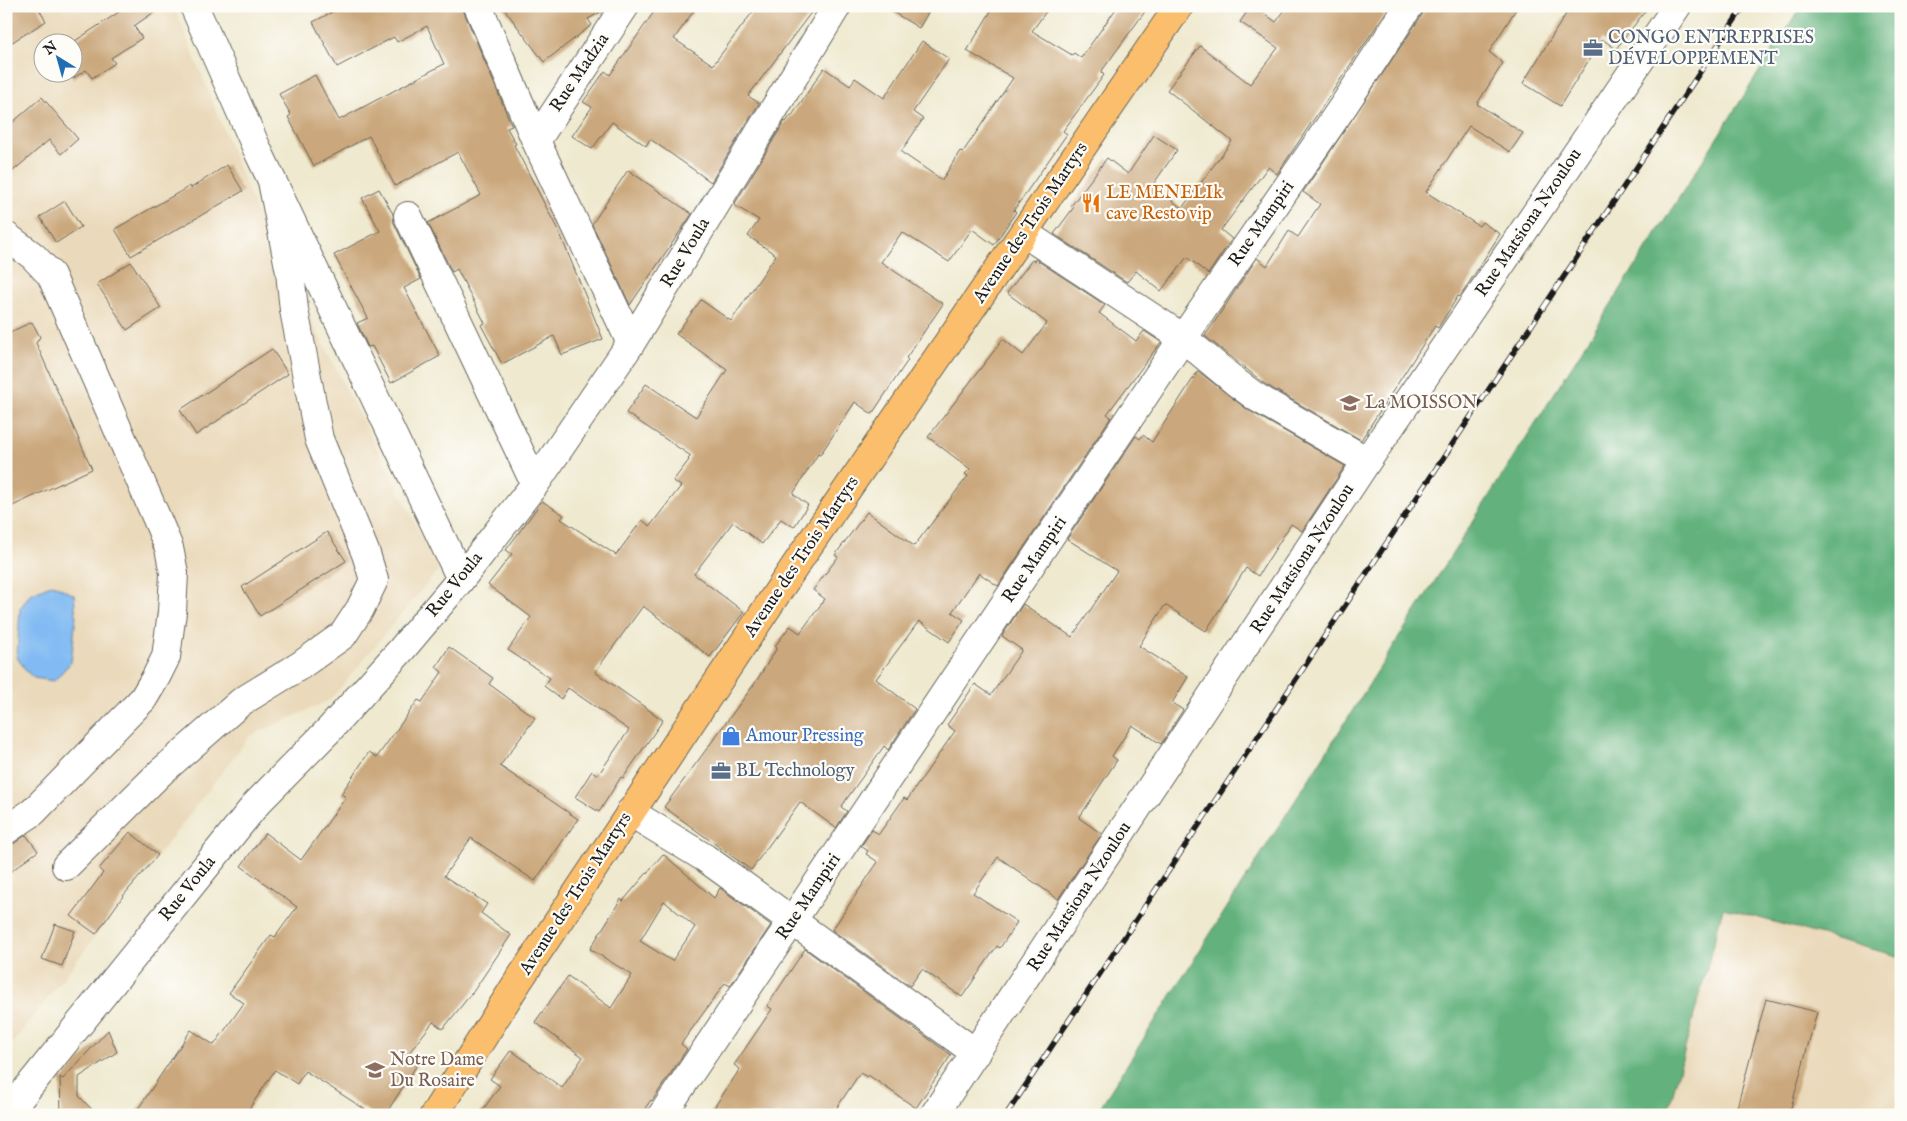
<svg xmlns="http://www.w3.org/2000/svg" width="1907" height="1121" viewBox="0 0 1907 1121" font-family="'IM FELL English',serif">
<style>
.built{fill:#ead9ba;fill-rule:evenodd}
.forest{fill:#63b27e;stroke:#40674d}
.water{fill:#82bbf3;stroke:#4f6c88}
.building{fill:#caa77b;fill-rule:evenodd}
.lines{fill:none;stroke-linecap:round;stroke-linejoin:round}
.minor-casing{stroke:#66645b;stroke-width:30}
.major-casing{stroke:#66645b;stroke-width:30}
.minor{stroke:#fff;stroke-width:28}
.major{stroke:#fabe6d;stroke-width:28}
.rail-casing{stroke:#1c1c1c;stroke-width:5.5}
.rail{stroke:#fdfcf7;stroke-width:4;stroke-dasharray:11;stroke-linecap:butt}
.labels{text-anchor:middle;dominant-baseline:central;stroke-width:4.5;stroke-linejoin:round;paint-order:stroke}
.service-label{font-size:18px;fill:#4e5e75;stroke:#fdfcf7;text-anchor:start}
.street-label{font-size:18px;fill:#1c1c1c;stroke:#fdfcf7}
.food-label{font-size:18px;fill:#c56008;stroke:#fdfcf7;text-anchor:start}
.education-label{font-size:18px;fill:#785e54;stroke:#fdfcf7;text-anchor:start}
.shop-label{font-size:18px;fill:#366cbe;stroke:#fdfcf7;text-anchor:start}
</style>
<rect width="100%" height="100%" fill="#fdfcf7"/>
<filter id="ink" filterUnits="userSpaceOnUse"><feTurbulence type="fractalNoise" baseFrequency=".02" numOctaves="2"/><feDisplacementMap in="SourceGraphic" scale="10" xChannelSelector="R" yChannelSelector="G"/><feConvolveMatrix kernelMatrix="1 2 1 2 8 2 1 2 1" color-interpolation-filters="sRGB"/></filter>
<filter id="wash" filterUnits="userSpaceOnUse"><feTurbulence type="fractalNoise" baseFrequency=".0096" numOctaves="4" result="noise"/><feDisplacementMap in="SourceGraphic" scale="20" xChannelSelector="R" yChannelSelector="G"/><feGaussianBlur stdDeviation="1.12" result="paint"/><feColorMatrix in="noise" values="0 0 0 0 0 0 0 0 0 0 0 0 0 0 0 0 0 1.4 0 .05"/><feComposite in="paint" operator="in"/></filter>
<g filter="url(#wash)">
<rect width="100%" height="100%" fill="#efe9cf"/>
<!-- built -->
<path class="built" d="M6,6H174L261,223L439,569L330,700L250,736L6,1052ZM42,42H72V72H42Z
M1723,908L1901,957V1115H1667Z"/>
<!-- forest -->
<path class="forest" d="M1801,6H1901V957L1723,908L1667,1115H1095Z"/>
<!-- water -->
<path class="water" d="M53,584L74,595L76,616L71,662L54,681L34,678L27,672L17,657L20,609L30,594Z"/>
<g id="blocks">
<!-- building -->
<path class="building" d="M6,6H37L46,21L6,46Z
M128,6H163L134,26L142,38L111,58L115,63L92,78L86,70L72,79V43Z
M344,6H463L464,12L512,126L507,128L516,144L514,145L560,234L603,339L562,355L554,336L502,364L481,325L485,323L457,269L452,272L428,223L481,195L458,152L395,186L369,136L314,166L288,117L291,115L279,94L315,75L339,120L444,64L427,26L397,42L394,37L337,67L313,22Z
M502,6H606L603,11L588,19L592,25L544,62Z
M658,6H697L674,39L713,65L757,6H816L748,96L759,103L711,182L650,139L646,146L612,122L592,149L572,136L592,107L583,102L605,71L610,75Z
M883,6H932L919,28Z
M994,6H1050L1032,31L1072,55L1074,53L1081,58L1118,6H1149L1101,72L1104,75L1063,131L1067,134L1014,210L1016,212L994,245L972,229L949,262L902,232L881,262L943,304L906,358L908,360L872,414L855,402L820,455L818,454L793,494L808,505L794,527L781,519L762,544L733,522L694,574L744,612L710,657L643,606L595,672L663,720L623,778L621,777L599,812L575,797L592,771L598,775L629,730L568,688L561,699L544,686L550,678L508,650L531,617L488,585L512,554L506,550L542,501L564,515L561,519L616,555L642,520L650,526L681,486L673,481L689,460L688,459L691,456L626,413L646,384L696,417L727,370L676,334L701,300L731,321L776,255L748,236L759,220L734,205L785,121L786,122L790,116L791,117L824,68L850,86L855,78L884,98L922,41L949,59L913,112L923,119L901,152L942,180L960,151L963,152L1013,78L967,51Z
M1251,6H1254L1276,22L1288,6H1390L1277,174L1268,167L1221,230L1232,239L1208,274L1187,257L1161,291L1136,271L1127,282L1054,234L1074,207L1071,206L1107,158L1128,174L1154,135L1177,150L1152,186L1182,208L1232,141L1167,90L1200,46L1250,84L1278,48L1240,22Z
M1425,6H1518L1489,52L1503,63L1477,104L1523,133L1510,152L1469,126L1426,192L1479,226L1482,222L1500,234L1460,297L1458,296L1438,328L1435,326L1361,440L1265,384L1205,336L1257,258L1267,266L1289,231L1298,237L1320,204L1303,192L1422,15Z
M1571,6H1649L1616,49L1602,39L1560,106L1523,83Z
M42,97L78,139L61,154L49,140L6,177V128Z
M227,165L243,191L131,256L115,229L190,186L191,188Z
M628,170L692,214L630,305L592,224Z
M379,189L393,214L394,223L421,279L404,288L440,356L391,383L372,346L368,347L357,323L368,318L334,255L380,231L362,198Z
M65,201L81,227L56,243L40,217Z
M1035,259L1105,305L1099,313L1136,341L1144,331L1161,342L1107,414L1111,417L998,586L979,573L952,612L964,620L949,642L919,621L876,679L915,709L888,750L884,746L841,807L847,811L836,828L800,802L751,870L664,807L755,683L777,648L775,646L790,626L800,633L825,599L813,590L838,557L835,555L867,512L914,546L968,476L965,474L970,469L928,437L1003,339L1023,355L1047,323L1007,293L1032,260L1034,261Z
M131,262L161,308L127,330L97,284Z
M32,322L40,337L36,343L92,469L6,509V334Z
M272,349L288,374L196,435L180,410Z
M1198,371L1248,410L1345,466L1302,531L1291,524L1258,576L1246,568L1206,631L1165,605L1139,646L1188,677L1172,703L1183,710L1161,744L1132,725L1112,756L1117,760L1079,818L1102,834L1058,899L998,857L973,893L1017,922L1000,948L997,946L962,997L922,969L910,986L832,930L878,862L866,854L868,851L861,846L872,830L879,834L904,798L907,800L955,731L947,725L975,684L991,695L1022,650L1002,636L1023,604L1072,637L1117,571L1067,539L1136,436L1140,439L1143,435L1152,442Z
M327,532L346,561L260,616L242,587Z
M449,647L493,678L489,684L535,718L500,766L578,819L535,881L471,838L444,876L487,904L481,913L511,935L475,989L443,1029L433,1022L405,1058L417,1065L385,1115H374L305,1071L297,1084L275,1070L245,1115H134L191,1030L214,1045L244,1003L229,993L271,935L275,937L297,907L241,866L265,833L301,860L346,797L341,794L369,752L377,757L418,700L422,702L442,672L436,667Z
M130,832L158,855L123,896L96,934L71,916L103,873L99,869Z
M26,835L38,851L6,875V846L15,843Z
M663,854L714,898L720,888L771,925L730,986L725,983L681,1044L687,1049L652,1101L651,1100L640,1115H479L500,1086L490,1079L511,1050L562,1088L583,1057L535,1022L568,976L611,1008L632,975L590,949L621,899L623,901ZM664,901L695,927L672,961L640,941Z
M55,924L75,931L62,966L42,959Z
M805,949L951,1055L916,1108L868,1075L867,1077L860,1073L832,1115H709L740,1069L734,1065L772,1009L767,1006Z
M1766,999L1817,1012L1789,1115H1735Z
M108,1030L117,1052L79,1077V1096L97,1115H61L60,1077L63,1079Z"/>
</g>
</g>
<g filter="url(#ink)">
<use href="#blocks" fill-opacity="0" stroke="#66645b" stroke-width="1"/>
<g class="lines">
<defs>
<path id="minor" d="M194,6L258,151L461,579
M478,6L536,141L631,343
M536,141L625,6
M408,216L535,484
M1024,233L1183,338L1237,383L1256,397L1367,461
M6,236L33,256L51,275L160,526L169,548L174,573L172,612L166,657L156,677L143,699L33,812L6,830
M630,812L705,858L976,1053
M66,866L161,772L241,702L301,665L343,635L360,609L374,580L366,554L319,439L294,310L290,272L272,181
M6,1115L257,803L329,730L402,649L461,579L535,484L631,343L837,6
M662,1115L1183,338L1344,105L1409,6
M934,1115L1367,461L1677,6"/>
<path id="major" d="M434,1115L517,983L809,545L1179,6"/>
</defs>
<!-- minor casing -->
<use href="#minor" class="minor-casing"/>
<!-- major casing -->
<use href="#major" class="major-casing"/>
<!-- minor -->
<use href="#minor" class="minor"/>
<!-- major -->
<use href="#major" class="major"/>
<defs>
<path id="rail" d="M1006,1115L1744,6"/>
</defs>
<!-- rail casing -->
<use href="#rail" class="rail-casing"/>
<!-- rail -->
<use href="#rail" class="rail"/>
</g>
</g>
<!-- icons -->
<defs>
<symbol id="office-bare" viewBox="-9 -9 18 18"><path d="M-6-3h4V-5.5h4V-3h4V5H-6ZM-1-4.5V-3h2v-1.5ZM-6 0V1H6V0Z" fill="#5c6f8a" stroke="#fdfcf7" stroke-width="2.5" paint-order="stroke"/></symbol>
<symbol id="restaurant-bare" viewBox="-9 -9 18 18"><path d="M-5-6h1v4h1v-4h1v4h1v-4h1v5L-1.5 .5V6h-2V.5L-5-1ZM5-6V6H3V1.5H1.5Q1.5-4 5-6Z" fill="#e8710a" stroke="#fdfcf7" stroke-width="2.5" paint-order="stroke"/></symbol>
<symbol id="school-bare" viewBox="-9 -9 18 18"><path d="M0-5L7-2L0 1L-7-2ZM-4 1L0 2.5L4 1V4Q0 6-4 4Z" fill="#8d6e63" stroke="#fdfcf7" stroke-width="2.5" paint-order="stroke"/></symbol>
<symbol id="shop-bare" viewBox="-9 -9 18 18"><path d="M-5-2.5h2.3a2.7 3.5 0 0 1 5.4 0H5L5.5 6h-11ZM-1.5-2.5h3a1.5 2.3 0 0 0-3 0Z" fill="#3f7fe0" stroke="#fdfcf7" stroke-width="2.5" paint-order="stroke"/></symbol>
</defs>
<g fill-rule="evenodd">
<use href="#office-bare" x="1579" y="34" width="28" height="28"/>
<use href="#restaurant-bare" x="1077" y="189" width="28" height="28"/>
<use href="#school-bare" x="1336" y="389" width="28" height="28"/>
<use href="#shop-bare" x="717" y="722" width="28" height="28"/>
<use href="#office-bare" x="707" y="757" width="28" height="28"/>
<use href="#school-bare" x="361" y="1056" width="28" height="28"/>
</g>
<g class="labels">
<!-- service labels -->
<g class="service-label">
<text x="1608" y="38">CONGO ENTREPRISES<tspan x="1608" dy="21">DÉVELOPPEMENT</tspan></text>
<text x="736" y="771">BL Technology</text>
</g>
<!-- street labels -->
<g class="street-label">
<text transform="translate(580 73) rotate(-56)">Rue Madzia</text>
<text transform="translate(1031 223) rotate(-56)">Avenue des Trois Martyrs</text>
<text transform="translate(1529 223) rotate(-56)">Rue Matsiona Nzoulou</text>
<text transform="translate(1262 224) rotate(-55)">Rue Mampiri</text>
<text transform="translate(686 253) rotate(-59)">Rue Voula</text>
<text transform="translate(802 557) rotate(-56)">Avenue des Trois Martyrs</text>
<text transform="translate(1303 559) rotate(-57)">Rue Matsiona Nzoulou</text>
<text transform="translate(1035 560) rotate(-56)">Rue Mampiri</text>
<text transform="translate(455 585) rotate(-51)">Rue Voula</text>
<text transform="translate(188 889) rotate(-51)">Rue Voula</text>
<text transform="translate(576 894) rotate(-57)">Avenue des Trois Martyrs</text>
<text transform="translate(809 897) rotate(-56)">Rue Mampiri</text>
<text transform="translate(1080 897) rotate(-57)">Rue Matsiona Nzoulou</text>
</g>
<!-- food labels -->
<g class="food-label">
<text x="1106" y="193">LE MENELIk<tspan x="1106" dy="21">cave Resto vip</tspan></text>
</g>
<!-- education labels -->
<g class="education-label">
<text x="1365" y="403">La MOISSON</text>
<text x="390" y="1060">Notre Dame<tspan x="390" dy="21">Du Rosaire</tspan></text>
</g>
<!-- shop labels -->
<g class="shop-label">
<text x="746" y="736">Amour Pressing</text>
</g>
</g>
<!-- margin -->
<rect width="1907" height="1121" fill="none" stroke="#fdfcf7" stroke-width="25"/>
<!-- north arrow -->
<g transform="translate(58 58) rotate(323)"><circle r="24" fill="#fdfcf7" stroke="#a3a29f"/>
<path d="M0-4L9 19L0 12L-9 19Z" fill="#1f6fb2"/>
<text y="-8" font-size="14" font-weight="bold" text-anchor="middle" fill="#1c1c1c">N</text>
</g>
</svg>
